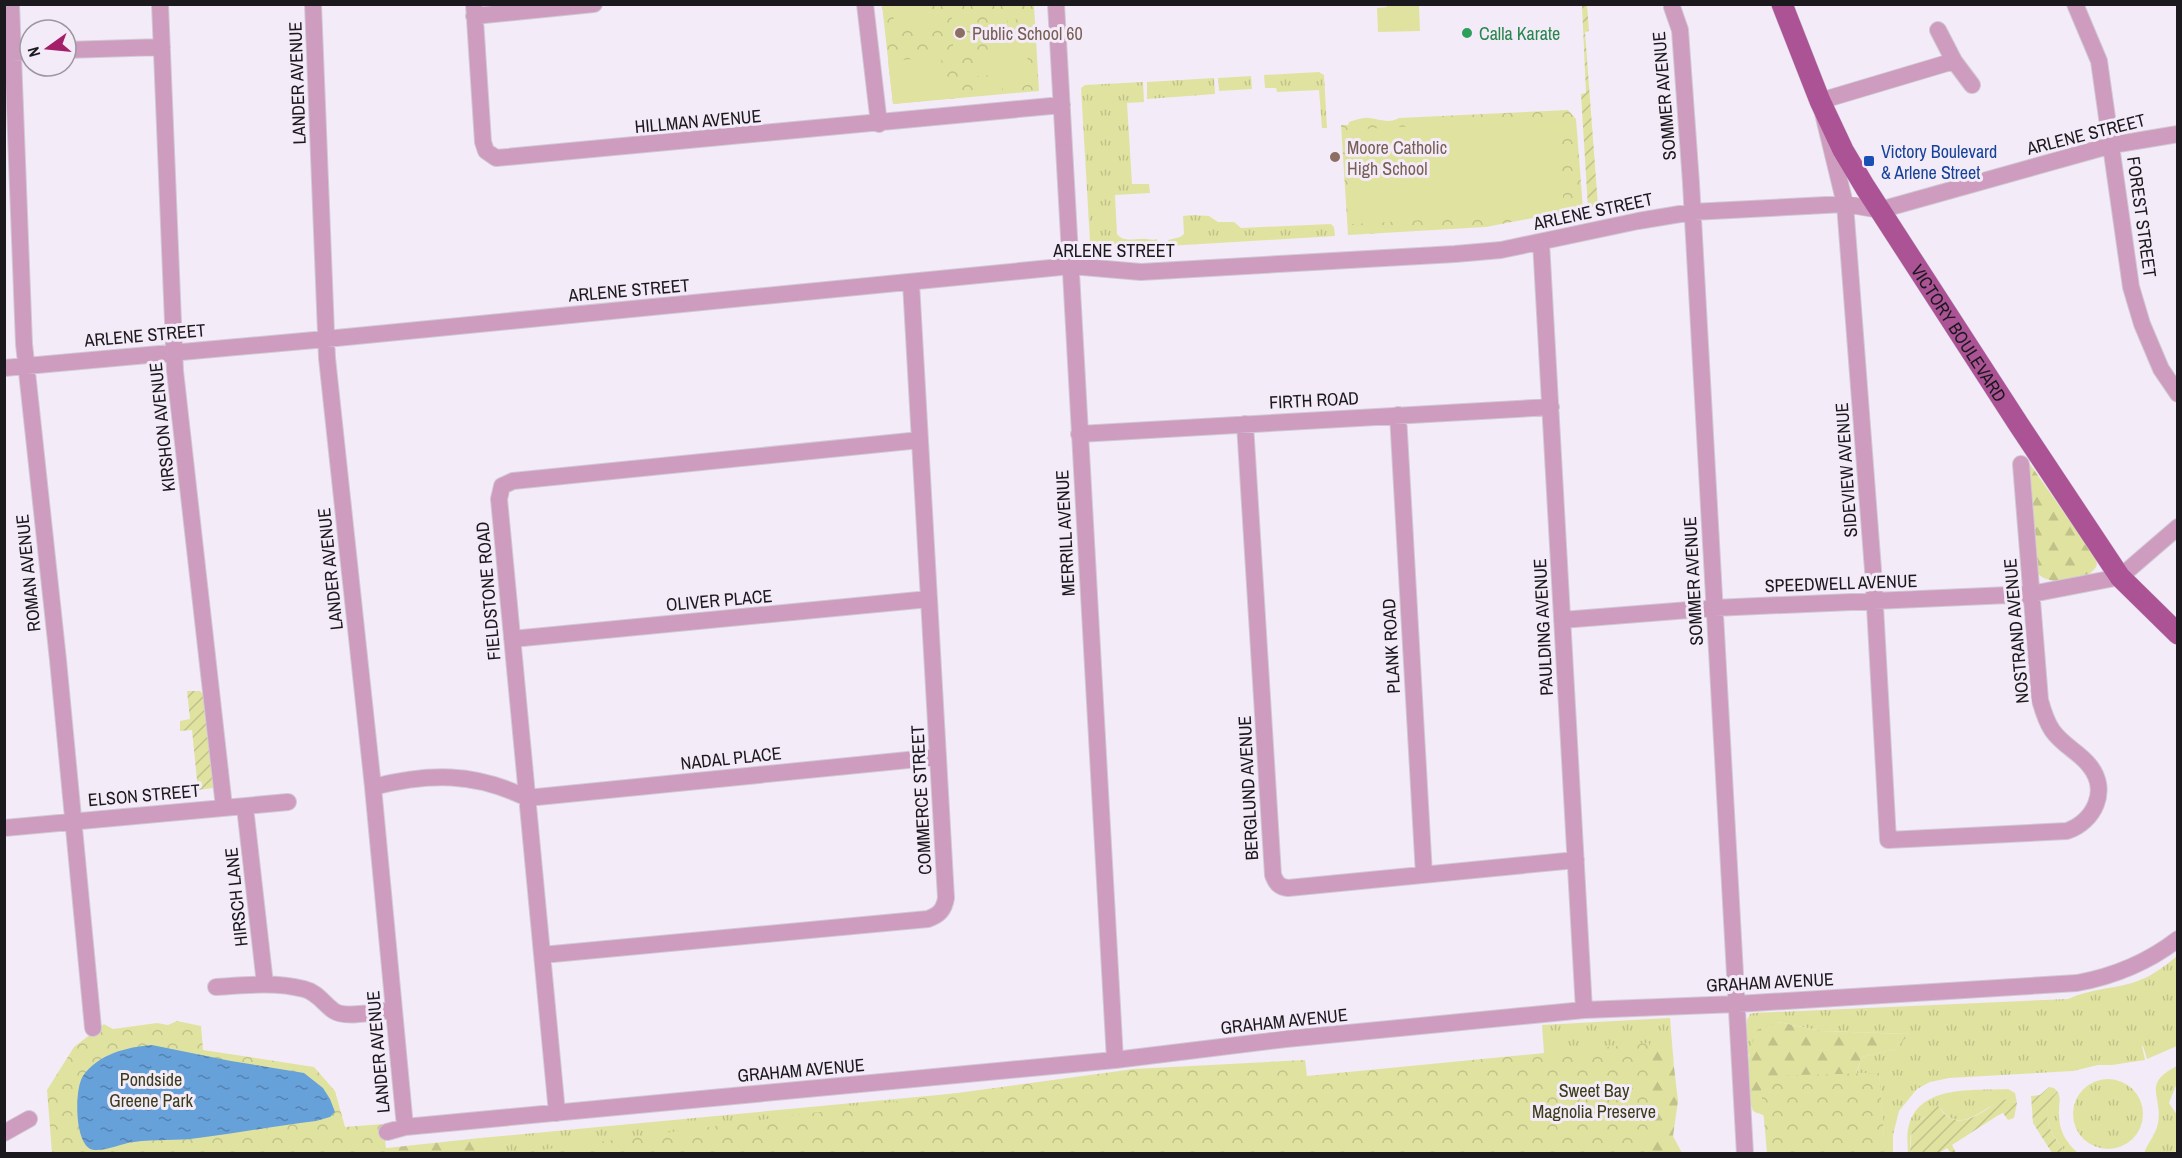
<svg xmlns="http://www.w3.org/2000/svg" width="2182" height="1158" viewBox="0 0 2182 1158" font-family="'Archivo Narrow',sans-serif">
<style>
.grass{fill:url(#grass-tufts)}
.forest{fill:url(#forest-firs)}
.park{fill:url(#park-crowns)}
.garden{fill:url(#garden-furrows)}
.pitch{fill:#e0e3a0}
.water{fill:url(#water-ripples)}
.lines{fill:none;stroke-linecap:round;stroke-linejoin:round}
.minor-casing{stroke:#d1c9d5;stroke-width:18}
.major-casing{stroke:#d1c9d5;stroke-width:22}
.minor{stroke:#cd9cbe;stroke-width:16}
.major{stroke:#ab5395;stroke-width:21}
.education-dot{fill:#8d6e63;stroke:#f3ebf8;stroke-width:2}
.leisure-dot{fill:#2e9e5b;stroke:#f3ebf8;stroke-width:2}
.transit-dot{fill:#1a4fb4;stroke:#f3ebf8;stroke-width:2}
.labels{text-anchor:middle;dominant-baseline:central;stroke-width:6;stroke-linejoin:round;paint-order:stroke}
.education-label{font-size:18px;fill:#785e54;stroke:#f3ebf8;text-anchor:start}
.leisure-label{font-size:18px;fill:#27864d;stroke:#f3ebf8;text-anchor:start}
.street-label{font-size:18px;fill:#1c191e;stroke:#f3ebf8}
.transit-label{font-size:18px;fill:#164399;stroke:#f3ebf8;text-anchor:start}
.park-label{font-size:18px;fill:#3b3c19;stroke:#f3ebf8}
</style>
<defs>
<pattern id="grass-tufts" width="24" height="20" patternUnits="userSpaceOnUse" patternTransform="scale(1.5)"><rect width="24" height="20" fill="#e0e3a0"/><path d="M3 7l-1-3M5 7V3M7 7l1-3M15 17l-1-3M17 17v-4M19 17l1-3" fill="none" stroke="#c0c289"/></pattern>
<pattern id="forest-firs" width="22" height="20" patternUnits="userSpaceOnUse" patternTransform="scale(1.5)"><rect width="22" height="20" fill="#e0e3a0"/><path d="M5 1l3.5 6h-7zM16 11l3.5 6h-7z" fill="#c0c289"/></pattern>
<pattern id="park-crowns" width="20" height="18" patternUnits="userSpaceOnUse" patternTransform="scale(1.5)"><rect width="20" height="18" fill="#e0e3a0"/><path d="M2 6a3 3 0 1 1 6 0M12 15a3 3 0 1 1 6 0" fill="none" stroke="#c0c289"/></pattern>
<pattern id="garden-furrows" width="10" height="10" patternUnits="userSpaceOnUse" patternTransform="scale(1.5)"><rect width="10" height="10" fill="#e0e3a0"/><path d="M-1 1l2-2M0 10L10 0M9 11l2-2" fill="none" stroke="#c0c289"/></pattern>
<pattern id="water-ripples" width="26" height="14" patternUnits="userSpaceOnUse" patternTransform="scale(1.5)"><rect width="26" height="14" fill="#67a1da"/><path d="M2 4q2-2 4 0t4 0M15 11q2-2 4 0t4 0" fill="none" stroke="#5482b0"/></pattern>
</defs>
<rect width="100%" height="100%" fill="#f3ebf8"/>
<!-- grass -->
<path class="grass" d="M1319,72L1324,75L1327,128H1322L1319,90L1277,92L1276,88H1265L1264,75Z
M1251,76L1252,89L1219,91L1218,78Z
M1214,78L1215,94L1147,99V82Z
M1143,82L1144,102L1127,103L1132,184H1149L1150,193L1115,195L1117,234C1123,242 1132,239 1142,239C1148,238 1151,241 1157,239L1158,247H1141L1090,241L1081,88L1085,85Z
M1193,215L1209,216L1218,222H1234L1241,228L1331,224L1334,227L1335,236L1168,246V240L1180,237L1184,234L1183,216Z
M2177,956V1046L2147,1059L2143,1046H2142L2145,1060L2112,1065H2098L2073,1071L1949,1078L1930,1082L1917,1089L1899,1111L1893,1135V1153H1885L1879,1074H1856L1862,1057L1895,1049L1909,1034L1822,1031L1778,1022L1747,1056V1020L1750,1014L1753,1013L2068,999C2089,989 2111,989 2132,983C2149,978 2164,967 2177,956Z
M1670,1018L1674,1067L1662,1045L1551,1153L1542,1025Z
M2177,1066V1083L2169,1103L2177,1115V1153L2144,1154C2147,1143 2156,1135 2158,1123C2163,1096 2141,1084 2177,1066Z
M1131,1077L1130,1153L496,1154L480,1138Z
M2073 1114a35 35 0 1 1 70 0a35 35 0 1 1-70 0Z
M2008,1089L2015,1093L2017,1103C1991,1090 1965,1143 1940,1108C1915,1124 1910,1121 1910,1153L1908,1154C1908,1145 1906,1134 1909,1125C1920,1084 1975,1091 2008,1089Z
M2058,1092C2061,1099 2059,1103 2059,1111C2058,1128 2065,1142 2078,1153H2066C2051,1134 2036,1112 2058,1092Z"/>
<!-- forest -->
<path class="forest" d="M2027,460L2096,558L2097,565C2089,583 2050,587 2037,573Z
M1778,1022L1822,1031L1909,1034L1896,1049L1862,1057L1856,1073H1879L1885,1153L1792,1127L1753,1111C1743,1081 1746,1059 1757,1030Z
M1663,1045L1674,1067L1678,1101L1673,1136L1682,1153H1577L1579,1066Z
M480,1138L496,1153L331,1154Z"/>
<!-- park -->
<path class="park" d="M882,5H1034L1039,91L893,104Z
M1568,110L1576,119L1583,209L1560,216L1533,218L1486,227L1348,235L1341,125H1348L1349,122C1356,120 1363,117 1369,118C1380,119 1389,124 1399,118Z
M177,1021L201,1026L203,1050L314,1067L335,1091L345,1127L383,1124L386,1148L392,1153H52L47,1090L74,1047L104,1024L113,1029L157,1023L168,1025Z
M1649,1043V1153H518L1134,1069L1305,1060L1307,1076Z
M1879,1073L1885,1153H1767L1760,1076Z"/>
<!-- garden -->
<path class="garden" d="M1582,5H1587L1589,31L1585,32L1598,206L1588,208L1581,94L1586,93Z
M187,691H200L204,695L213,788L198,790L192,730L180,731V721L190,719Z
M2049,1087L2054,1088L2058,1092C2037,1113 2050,1133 2066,1153H2052L2033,1123L2031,1096L2040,1095Z
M2002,1100H2009L2017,1103L2014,1118L2008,1120L2003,1113L1997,1116L1952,1145L1956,1153H1951L1947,1148L1939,1153H1910L1912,1126L1925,1117L1933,1107L1938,1106C1942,1111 1946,1117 1952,1119C1969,1126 1989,1106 2002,1100Z"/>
<!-- pitch -->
<path class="pitch" d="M893,5H928L929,26L894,27Z
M951,5H960L962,65L965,68L992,67L991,47L1009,46L1007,5H1015L1017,46H1020L1021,40L1024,35L1034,34L1036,53H1027L1029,75L1033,79V85H1027L1023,81L1002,82V92L983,93L984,83L993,77V75L966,77L957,73L954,66Z
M1387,5L1419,6L1420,31L1378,32L1377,8L1387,7Z
M941,57L945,99L893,104L888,61Z
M1558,118L1564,212L1352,224L1346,130Z"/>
<!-- water -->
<path class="water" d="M152,1045L231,1061L304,1073L323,1088L330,1099L335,1112L330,1117L316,1121C276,1126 237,1133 198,1138C177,1141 155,1139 134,1142C122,1143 107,1151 94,1150C74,1148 74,1089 83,1076C98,1054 127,1047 152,1045Z"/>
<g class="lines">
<defs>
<path id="minor" d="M11,4L24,344L58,660L93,1028
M160,4L175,371L224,807
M313,4L327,358L373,787L405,1127
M474,4L483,142L486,151L496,158L1062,105
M865,4L879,124
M1056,4L1115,1060
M2075,4L2099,61L2131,287L2142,324L2161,369L2178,394
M1672,7L1680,30L1691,183L1745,1154
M474,16L594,4
M1938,30L1954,61L1972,85
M66,50L162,47
M4,53L30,52
M1954,61L1820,101L1845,204L1873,570L1888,840L2067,831C2094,822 2110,790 2089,765C2079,752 2062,745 2052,730C2046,721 2043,711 2040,700L2021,464
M1541,242L1584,1010
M4,368L326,339L1071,266L1141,272L1455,254L1501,250L1638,221L1692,212L1845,204L1880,210L2112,145L2178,134
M1398,415L1424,875
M1245,424L1273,875C1276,883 1279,887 1288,888L1576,860
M1079,434L1551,407
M1562,620L1714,608L2032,594L2120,577L2178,527
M512,639L929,599
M373,787C429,773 474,772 527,798L938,757
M245,807L265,984
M4,828L288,802
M542,955L928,919C939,915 944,910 946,898L911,283
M216,987C246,985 275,982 304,989C317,992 324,1004 334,1011C345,1019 379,1011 393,1010
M557,1113L499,499L502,486L513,481L920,440
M387,1132L405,1127L1115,1060L1286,1039L1584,1010L1737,1004L2077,983C2115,976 2147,963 2178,939
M4,1133L29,1119"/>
<g id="major">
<path id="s1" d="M1782,4L1820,101L1843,150L1865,187L2019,425L2120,577L2178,634"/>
</g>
</defs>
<!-- minor casing -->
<use href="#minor" class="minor-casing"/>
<!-- major casing -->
<use href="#major" class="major-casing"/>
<!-- minor -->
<use href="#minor" class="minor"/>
<!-- major -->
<use href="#major" class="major"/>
</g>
<!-- markers -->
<g class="education-dot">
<circle cx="960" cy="33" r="6"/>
<circle cx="1335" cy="157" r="6"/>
</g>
<circle class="leisure-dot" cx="1467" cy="33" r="6"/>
<rect class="transit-dot" x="1863" y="155" width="12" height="12" rx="3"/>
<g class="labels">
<!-- education labels -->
<g class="education-label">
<text x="972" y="33">Public School 60</text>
<text x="1347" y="147">Moore Catholic<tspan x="1347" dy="21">High School</tspan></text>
</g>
<!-- leisure labels -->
<g class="leisure-label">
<text x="1479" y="33">Calla Karate</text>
</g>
<!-- street labels -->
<g class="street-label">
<text transform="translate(297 83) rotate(-92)">LANDER AVENUE</text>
<text transform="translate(1664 96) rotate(-95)">SOMMER AVENUE</text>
<text transform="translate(698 121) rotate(-5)">HILLMAN AVENUE</text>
<text transform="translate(2086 134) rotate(-14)">ARLENE STREET</text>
<text transform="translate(1593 211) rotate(-12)">ARLENE STREET</text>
<text transform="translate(2142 217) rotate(82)">FOREST STREET</text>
<text x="1114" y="250">ARLENE STREET</text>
<text transform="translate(629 290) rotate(-5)">ARLENE STREET</text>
<text stroke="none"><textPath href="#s1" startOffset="375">VICTORY BOULEVARD</textPath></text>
<text transform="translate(145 335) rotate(-5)">ARLENE STREET</text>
<text transform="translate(1314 400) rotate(-3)">FIRTH ROAD</text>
<text transform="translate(162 427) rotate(-96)">KIRSHON AVENUE</text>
<text transform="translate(1846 470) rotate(-94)">SIDEVIEW AVENUE</text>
<text transform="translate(1065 533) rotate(-93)">MERRILL AVENUE</text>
<text transform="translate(330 569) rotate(-96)">LANDER AVENUE</text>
<text transform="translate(28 573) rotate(-96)">ROMAN AVENUE</text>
<text transform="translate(1693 581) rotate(-93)">SOMMER AVENUE</text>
<text transform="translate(1841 583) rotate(-2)">SPEEDWELL AVENUE</text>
<text transform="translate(488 591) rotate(-95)">FIELDSTONE ROAD</text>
<text transform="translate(719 600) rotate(-5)">OLIVER PLACE</text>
<text transform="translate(1543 627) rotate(-93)">PAULDING AVENUE</text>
<text transform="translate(2016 631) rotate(-95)">NOSTRAND AVENUE</text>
<text transform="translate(1391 646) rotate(-93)">PLANK ROAD</text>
<text transform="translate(731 758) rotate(-6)">NADAL PLACE</text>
<text transform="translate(1248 788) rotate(-93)">BERGLUND AVENUE</text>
<text transform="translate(144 795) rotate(-5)">ELSON STREET</text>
<text transform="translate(921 800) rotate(-93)">COMMERCE STREET</text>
<text transform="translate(236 897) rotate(-96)">HIRSCH LANE</text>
<text transform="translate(1770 982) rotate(-3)">GRAHAM AVENUE</text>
<text transform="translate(1284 1021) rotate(-6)">GRAHAM AVENUE</text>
<text transform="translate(378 1052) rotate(-95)">LANDER AVENUE</text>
<text transform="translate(801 1070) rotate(-5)">GRAHAM AVENUE</text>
</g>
<!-- transit labels -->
<g class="transit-label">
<text x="1881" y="151">Victory Boulevard<tspan x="1881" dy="21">&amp; Arlene Street</tspan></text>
</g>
<!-- park labels -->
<g class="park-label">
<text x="151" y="1079">Pondside<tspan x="151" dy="21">Greene Park</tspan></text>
<text x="1594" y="1090">Sweet Bay<tspan x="1594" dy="21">Magnolia Preserve</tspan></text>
</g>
</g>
<!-- border -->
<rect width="2182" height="1158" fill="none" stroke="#1c191e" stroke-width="12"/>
<!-- north arrow -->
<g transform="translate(48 48) rotate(255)"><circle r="28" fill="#f3ebf8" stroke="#9d97a1" stroke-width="1.5"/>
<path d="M0-4.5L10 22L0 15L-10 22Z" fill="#a41f6a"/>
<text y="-9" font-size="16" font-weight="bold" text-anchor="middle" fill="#1c191e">N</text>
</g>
</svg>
